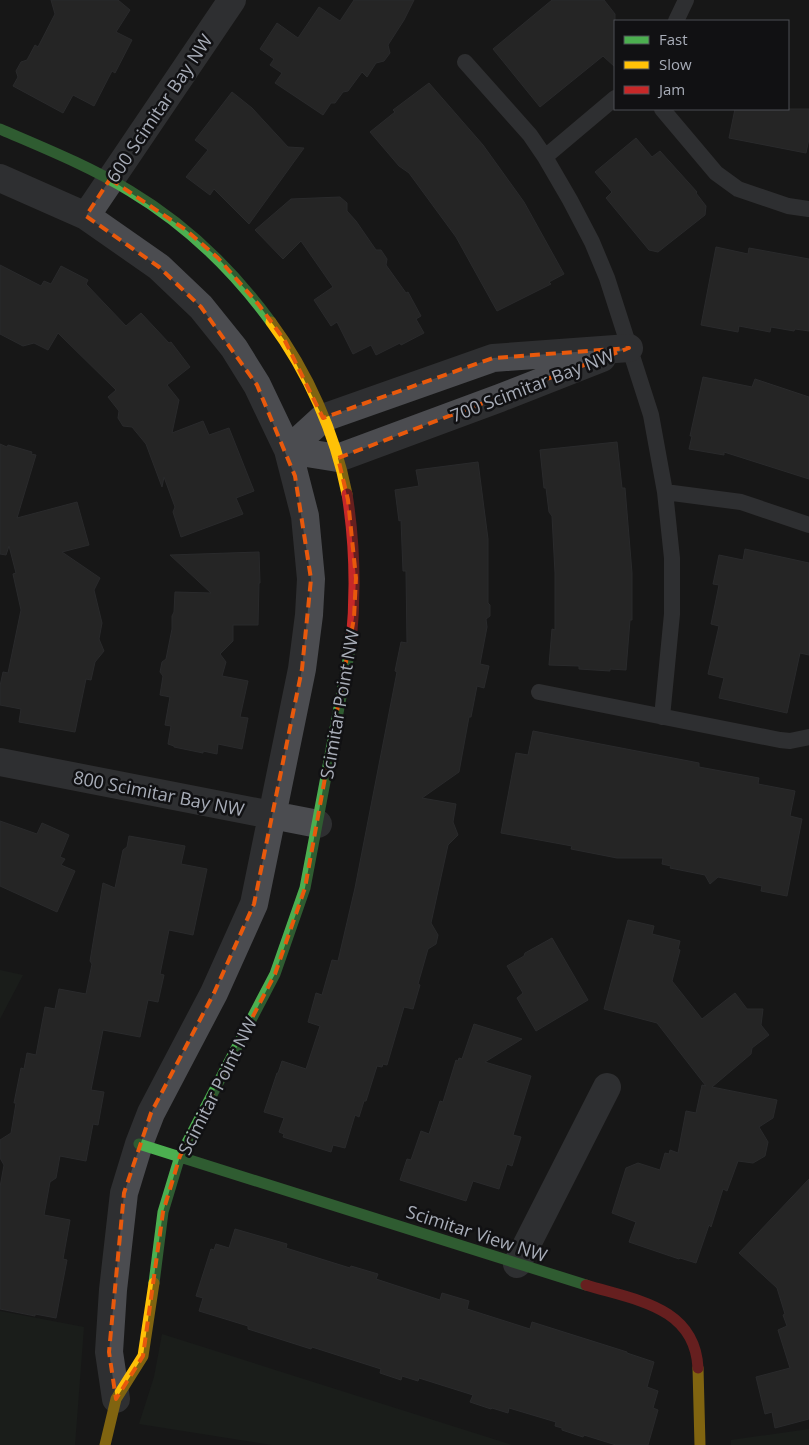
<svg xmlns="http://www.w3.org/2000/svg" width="809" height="1445" viewBox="0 0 809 1445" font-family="'Open Sans',sans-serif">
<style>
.park{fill:#1d241e}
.building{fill:#353536;stroke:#3f4043}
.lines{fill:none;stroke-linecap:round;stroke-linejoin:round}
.lane{stroke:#4b4c50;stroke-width:16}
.street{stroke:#4b4c50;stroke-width:28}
.fast{stroke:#4caf50;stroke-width:11}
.slow{stroke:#ffc107;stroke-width:11}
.jam{stroke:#c62828;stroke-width:11}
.marked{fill:none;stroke:#e8590c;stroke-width:4;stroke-dasharray:10 6;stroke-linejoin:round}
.labels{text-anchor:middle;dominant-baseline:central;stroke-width:5;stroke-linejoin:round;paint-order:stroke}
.street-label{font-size:18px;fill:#a8adb8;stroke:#111113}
</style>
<rect width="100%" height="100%" fill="#171717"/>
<!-- park -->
<path class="park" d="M0,970L23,975L0,1019Z
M0,1311L84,1327L75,1445H0Z
M162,1334L512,1445H272L139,1424L154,1377Z
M809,1429V1445H731V1440Z"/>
<!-- building -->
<path class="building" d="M51,0H118L130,10L116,32L132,40L115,73L112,71L94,106L73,95L63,113L13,86L18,77L16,71L21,62L27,60L35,45L38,47L55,14Z
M354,0H414L404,20L388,45L390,53L384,61L376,63L367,77L362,72L348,91L343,92L335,103H331L323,115L275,83L282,73L270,65L274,59L260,49L277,23L298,38L319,7L340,21Z
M552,0H604L615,14V67L603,56L540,107L493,49Z
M429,83L483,145L524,202L564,274L549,282L551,284L497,311L456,237L409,173L399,166L370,132L395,112L393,110Z
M232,92L252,108L288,147L304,148L249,224L214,189L210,195L186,177L208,150L195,140Z
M735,109H809V139L806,153L729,138Z
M636,138L652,157L660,151L697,192L696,193L706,206L705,215L658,252L649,250L606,198L612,192L595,172Z
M340,197L347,203V211L356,221L376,250H381L387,259L386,265L406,293L408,292L421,316L416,319L424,333L401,345L400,343L376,355L371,345L353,354L337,322L331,326L314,300L333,287L301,241L283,259L255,230L291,199Z
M716,247L748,254L749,248L809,259V331L795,329L794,331L771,327L770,332L739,326L738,332L701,325Z
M0,265L41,286L44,281L51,284L61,266L88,280L86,284L126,326L141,313L169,343L171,342L190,367L167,385L179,400L172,433L203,421L209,435L229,428L254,491L236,498L243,514L181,537L173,512L175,507L164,477L162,487L146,444L132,427L123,426L118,418L119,411L108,397L116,390L58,333L48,350L34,343L23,346L0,334Z
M703,377L752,387L755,379L809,397V479L724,452V455L689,449L692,436H690Z
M617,442L622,488H625L632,573V620H630L626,670L610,669V671L579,669V666L549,665L552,629L555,630V573L552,516L549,512L546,488H544L540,450Z
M0,444L7,447L8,445L32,452L31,454L36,455L17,518L77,502L89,545L62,552L100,578L94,590L102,623L99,639L104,651L95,662L91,680L86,679L75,732L19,722L21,709L0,705V686L3,672L8,673L21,610L13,574L16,573L9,546L6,555L0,554Z
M478,462L488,539V603L490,605V616L486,619L487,627L480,664L489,666L484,688L477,686L471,717H469L459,772L422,798L456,804L453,822L458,835L448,845L431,923L438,935L436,944L428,949L418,984L420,985L413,1009L404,1007L387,1065L383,1064L382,1067L377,1066L366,1101H364L359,1117L355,1115L345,1148L333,1145L331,1152L283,1137L284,1134L279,1132L284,1118L264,1112L277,1073H278L282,1061L306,1069L320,1026L308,1022L316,993L322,995L332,960L338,961L355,888L397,672L395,671L401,642L407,643L406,571H403L401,520L399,521L395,490L419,486L416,470Z
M745,549L809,563V655L800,653L787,713L719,698L724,678L708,674L719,626L711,624L719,585L713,584L719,555L743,560Z
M259,552L260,583H259L258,625H233V641L220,654L226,662L222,676L248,681L240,717L248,718L242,749L218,744L217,754L203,751V753L174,747V746L168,744L171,726L165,725L170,697L160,695L163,676L160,672L162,662L166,659L172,629V616L174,612L175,592L211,593L170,555Z
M533,731L699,763V767L759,778L758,784L795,791L790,816L802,819L787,896L761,891L762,886L718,877L710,884L705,875L670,868L671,866L662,864L663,858H617L571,849L572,846L501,833L516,753L528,755Z
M0,821L37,834L42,823L69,835L60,857L65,859L61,865L75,871L57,912L0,886Z
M129,836L185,846L181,864L207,869L193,935L169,930L160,974L164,975L158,1002L148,1000L140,1037L103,1030L91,1090L104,1092L98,1125L93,1124L86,1161L60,1156L56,1178L50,1182L44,1215L70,1220L63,1259L67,1260L56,1318L35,1314V1316L0,1309V1187L4,1165L0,1158V1140L11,1133L16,1103H14L21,1068L24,1069L27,1053L36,1055L45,1007L55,1009L59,989L86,994L92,964L90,961L103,883L115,888L123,850L127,847Z
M628,920L654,926L652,934L680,941L678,949L680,950L672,981L702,1019L735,993L747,1009H763L761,1025L769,1035L752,1048L751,1054L712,1087L777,1100L773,1118L759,1127L768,1142L765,1156L753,1163L738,1161L727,1191L723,1189L711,1227L709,1225L696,1263L680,1258L679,1259L629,1242L636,1222L612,1213L626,1168L638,1163L660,1170L665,1153L669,1154L670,1150L678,1153L686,1111L696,1113L702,1085L706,1086L657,1023L604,1009Z
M552,938L588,1000L536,1031L517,998L523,993L507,966L524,956L525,953Z
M474,1024L522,1039L485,1062L531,1076L513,1135L521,1137L512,1166L507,1164L499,1189L473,1181L466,1201L400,1180L407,1159L411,1160L421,1131L429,1134L440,1101L443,1102L456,1060L458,1061L459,1058L462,1059Z
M809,1179V1419L775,1428L772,1412L765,1414L756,1377L790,1368L778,1330L787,1326L783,1315L785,1314L777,1288L739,1253Z
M235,1229L287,1244L286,1248L350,1268L351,1266L378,1274L376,1279L440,1300L442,1293L469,1301L467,1309L530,1329L532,1322L627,1352V1353L654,1362L647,1387L658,1391L653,1408L658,1410L648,1445H616L584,1435L583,1437L562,1430V1428L555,1426L556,1422L509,1408L508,1413L492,1408L491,1409L470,1402L473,1395L419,1378L418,1381L402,1376L401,1380L380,1373L381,1369L312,1347L311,1349L289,1342L248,1329V1326L199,1311L203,1298L196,1296L211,1249L214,1250L216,1244L229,1248Z"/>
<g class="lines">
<!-- lane -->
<path class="lane" d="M676,21L686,0
M465,62L530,135L545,157L570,200L592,242L607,278L651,415L665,492L672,558V614L662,717
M662,109L716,173L738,189L788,206L809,209
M545,157L615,98
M665,492L741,502L809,525
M539,692L780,740L790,741L809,737"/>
<!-- street -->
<path class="street" d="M0,178L86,216L159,267L201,307L234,348L257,385L288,450L305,516L311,579L309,615L302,669L254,904L214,993L151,1113L139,1144L124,1193L113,1290L109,1352L116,1399
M86,216L232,0
M288,450L323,418L493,358L629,348
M288,450L338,458L500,398L602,358
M0,762L318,824
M517,1264L607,1087"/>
<!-- fast -->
<path class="fast" d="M0,129C44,148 89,166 130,191C185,224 233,270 271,322
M139,1144L586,1285
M154,1283L163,1212L180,1156L275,974L305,888L351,644"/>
<!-- slow -->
<path class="slow" d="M271,322C308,372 335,433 347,494
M698,1368L700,1445
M105,1445L116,1399L143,1356L154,1283"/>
<!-- jam -->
<path class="jam" d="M347,494C355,544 356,594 351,644
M586,1285C634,1300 695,1306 698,1368"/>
</g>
<!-- marked area -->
<path d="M0 0H809V1445H0ZM110,179L186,230L218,258L259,305L285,341L323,418L493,358L629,348L338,458L348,500L356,578L354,618L305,888L275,974L180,1156L163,1212L143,1356L116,1399L109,1352L124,1193L151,1113L214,993L254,904L302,669L311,579L295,476L257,385L201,307L159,267L86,216Z" fill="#171717" fill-opacity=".55" fill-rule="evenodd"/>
<path class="marked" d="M110,179L186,230L218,258L259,305L285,341L323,418L493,358L629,348L338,458L348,500L356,578L354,618L305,888L275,974L180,1156L163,1212L143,1356L116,1399L109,1352L124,1193L151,1113L214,993L254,904L302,669L311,579L295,476L257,385L201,307L159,267L86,216Z"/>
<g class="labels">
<!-- street labels -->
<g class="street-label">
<text transform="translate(159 108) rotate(-56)">600 Scimitar Bay NW</text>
<text transform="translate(532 385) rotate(-21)">700 Scimitar Bay NW</text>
<text transform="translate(339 704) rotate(-80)">Scimitar Point NW</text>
<text transform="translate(159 793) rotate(11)">800 Scimitar Bay NW</text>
<text transform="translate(217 1086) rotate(-63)">Scimitar Point NW</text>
<text transform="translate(477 1233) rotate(18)">Scimitar View NW</text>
</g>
</g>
<!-- legend -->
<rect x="614" y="20" width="175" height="90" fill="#111113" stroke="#4d4f55"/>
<rect x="624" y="36" width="25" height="8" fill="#4caf50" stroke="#4d4f55"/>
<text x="659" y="45" font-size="15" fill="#a8adb8">Fast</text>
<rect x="624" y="61" width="25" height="8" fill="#ffc107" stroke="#4d4f55"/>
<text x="659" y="70" font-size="15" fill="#a8adb8">Slow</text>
<rect x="624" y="86" width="25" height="8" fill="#c62828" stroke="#4d4f55"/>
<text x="659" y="95" font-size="15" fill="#a8adb8">Jam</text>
</svg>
